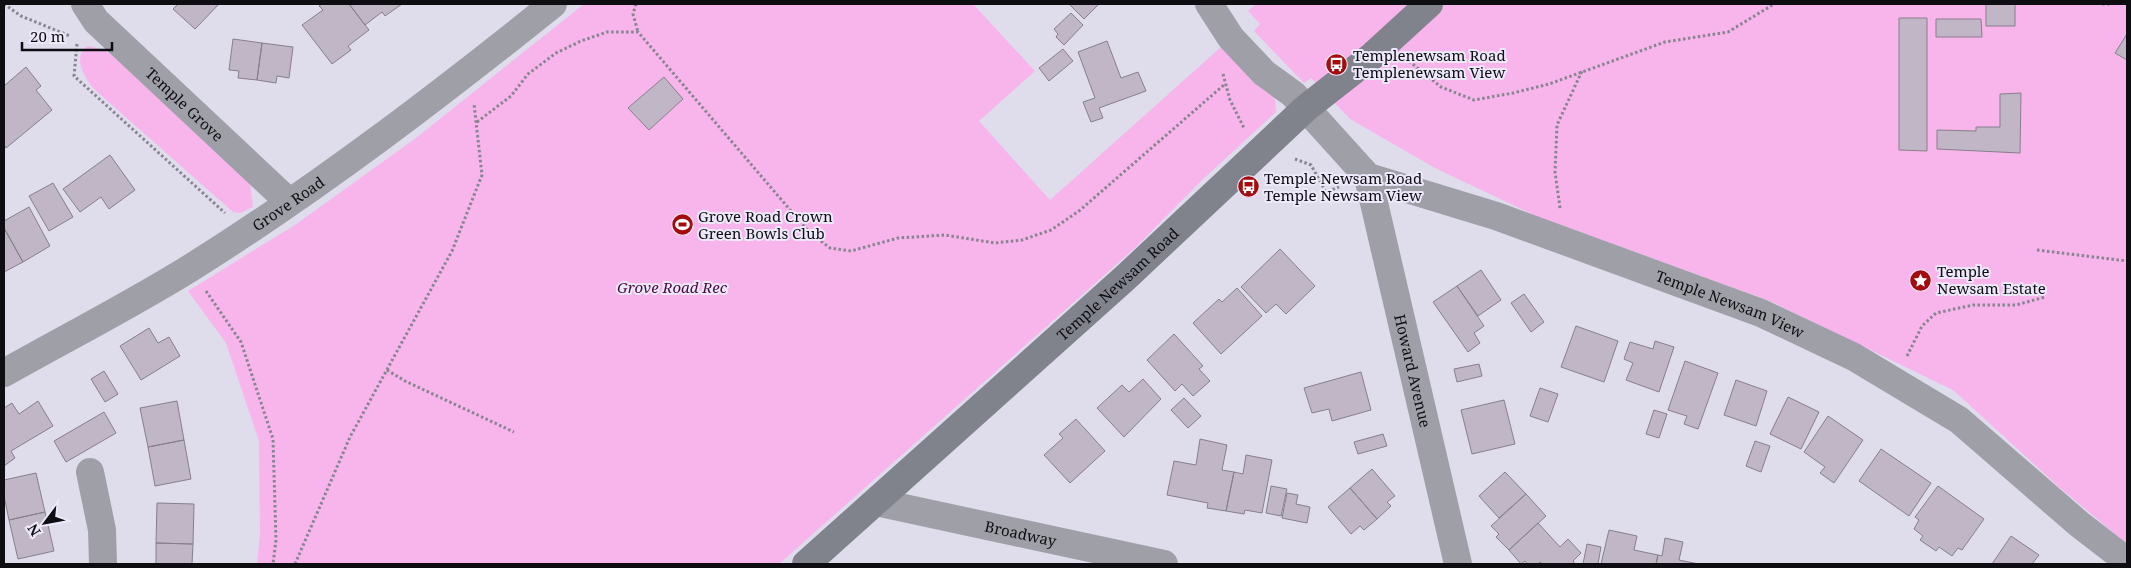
<svg xmlns="http://www.w3.org/2000/svg" width="2131" height="568" viewBox="0 0 2131 568" font-family="'Noto Serif',serif">
<style>
.green{fill:#f7b5eb}
.building{fill:#c0b6c5;stroke:#887f8c}
.lines{fill:none;stroke-linecap:round;stroke-linejoin:round}
.path{stroke:#878590;stroke-width:3;stroke-dasharray:2.5 2.5;stroke-linecap:butt}
.street{stroke:#9fa0a7;stroke-width:28}
.secondary{stroke:#80828c;stroke-width:28}
.labels{text-anchor:middle;dominant-baseline:central;stroke-width:4;stroke-linejoin:round;paint-order:stroke}
.poi-label{font-size:15px;fill:#0e0d12;stroke:#ede9fa;text-anchor:start}
.street-label{font-size:15px;fill:#0e0d12;stroke:#ede9fa}
.park-label{font-size:15px;font-style:italic;fill:#470a41;stroke:#ede9fa}
</style>
<rect width="100%" height="100%" fill="#dfdcec"/>
<!-- green -->
<path class="green" d="M584,4H973L1035,71L979,121L1050,200L1221,47L1275,99L1276,112L1202,180L1136,247L779,564H257L260,534L259,441L226,343L188,291L295,225L416,138Z
M1256,4H2127V544L2059,487L1953,390L1770,301L1536,216L1435,168L1350,119L1311,78L1304,83L1254,31L1260,24L1248,11Z
M88,46L104,50L113,56L250,183L253,207L240,213L233,212L94,89C85,79 71,56 88,46Z"/>
<!-- building -->
<path class="building" d="M178,4H219L195,29L173,9Z
M322,4H349L369,30L348,46L351,50L332,64L302,25L323,10L319,6Z
M349,4H402L385,16L382,12L365,25Z
M1069,4H1099L1084,19Z
M1986,4H2015V26H1986Z
M1071,13L1083,25L1064,45L1056,37L1058,34L1054,29Z
M1899,18H1927V151L1899,150Z
M1936,19H1981L1982,37H1936Z
M2127,34V60L2115,53Z
M233,39L262,43L257,80L238,78L239,71L229,70Z
M1107,41L1121,78L1138,72L1146,91L1099,108L1103,118L1091,122L1083,102L1095,98L1078,52Z
M262,43L293,47L289,78L277,76L276,83L257,80Z
M1063,49L1073,61L1049,81L1039,68Z
M26,67L41,86L36,90L52,110L6,148L4,145V86Z
M664,77L683,99L649,130L628,108Z
M2021,93L2020,153L1937,149V130L1976,131V127H2000V94Z
M110,155L135,190L109,209L101,197L80,212L63,189Z
M53,183L73,217L49,231L29,196Z
M29,207L50,246L23,262L4,228V221Z
M4,228L23,262L4,272Z
M1280,249L1315,286L1286,314L1276,304L1266,313L1241,287Z
M1481,270L1501,300L1478,316L1457,286Z
M1457,286L1484,326L1474,333L1480,343L1468,352L1433,302Z
M1237,288L1262,316L1221,354L1193,323L1219,299L1222,302Z
M1524,294L1544,322L1531,332L1511,303Z
M1576,326L1618,341L1604,382L1561,367Z
M149,328L158,343L169,337L180,356L141,380L120,346Z
M1174,334L1203,366L1199,369L1210,381L1193,396L1182,384L1175,391L1147,360Z
M1655,341L1674,347L1659,392L1626,380L1633,363L1624,359L1630,342L1653,349Z
M1685,361L1718,373L1698,429L1684,424L1687,416L1668,410Z
M1479,364L1482,376L1457,382L1454,369Z
M104,371L118,394L105,402L91,379Z
M1361,372L1371,410L1332,421L1329,409L1312,413L1304,388Z
M1143,379L1161,399L1124,437L1097,408L1122,385L1129,392Z
M1736,380L1767,391L1756,426L1724,415Z
M1540,388L1558,394L1548,422L1530,416Z
M1788,397L1819,412L1801,449L1770,434Z
M1184,398L1201,416L1188,428L1171,410Z
M1504,400L1515,444L1472,454L1461,410Z
M38,401L53,426L11,451L15,458L4,466V408L12,403L19,414Z
M177,401L184,440L148,447L140,408Z
M1654,410L1667,414L1659,438L1646,434Z
M104,412L116,433L66,462L54,441Z
M1828,416L1863,440L1834,483L1820,473L1825,467L1804,452Z
M1076,419L1105,451L1070,483L1044,455L1063,438L1059,434Z
M1383,434L1387,446L1358,454L1354,442Z
M1200,439L1227,445L1222,470L1234,472L1226,511L1207,508L1208,503L1167,495L1174,461L1196,465Z
M184,440L191,479L155,486L148,447Z
M1755,441L1770,446L1761,472L1746,466Z
M1881,449L1931,483L1909,516L1859,481Z
M1246,455L1272,460L1262,513L1245,510L1244,514L1226,511L1234,472L1243,474Z
M1372,469L1395,496L1387,502L1391,506L1377,519L1350,488Z
M1505,472L1526,494L1499,518L1479,496Z
M36,473L45,512L9,520L4,496V480Z
M1271,486L1287,489L1281,516L1266,513Z
M1938,486L1984,519L1962,550L1958,548L1952,556L1939,547L1936,551L1920,540L1923,536L1914,529L1919,520L1915,517Z
M1350,488L1377,519L1364,530L1360,526L1351,534L1328,507Z
M1287,493L1298,495L1296,504L1310,507L1307,523L1282,518Z
M1526,494L1546,516L1509,550L1496,537L1499,534L1491,526Z
M157,503L194,504L193,544L156,543Z
M45,512L54,551L18,559L9,520Z
M1538,523L1560,547L1568,539L1581,553L1573,561L1575,564H1543L1540,562L1538,564H1527L1525,561L1521,564L1509,550Z
M1609,530L1637,536L1634,550L1658,555L1656,564H1601Z
M2011,536L2039,555L2032,564H1992Z
M1665,538L1683,542L1679,560L1699,564H1656L1658,555L1662,556Z
M156,543L193,544L192,564H156Z
M1587,544L1601,547L1598,564H1583Z"/>
<g class="lines">
<!-- path -->
<path class="path" d="M4,4L21,16L70,36
M636,4L633,14L638,32
M2102,4H2111
M77,44L74,76L225,213
M1409,61L1441,87L1474,100L1513,93L1549,84L1665,42L1728,32L1774,4
M1223,74L1230,100L1244,128
M477,122L511,96L528,74L556,53L581,41L607,32H638L809,232L830,248L851,251L898,238L945,235L995,243L1022,240L1051,230L1079,211L1225,84
M1295,159L1311,165L1326,192L1339,187
M1560,208L1555,172L1557,125L1582,71
M2037,250L2127,261
M206,291L241,342L273,439L276,540L273,564
M1907,356L1922,326L1936,313L1973,305H2016L2045,297
M387,370L405,381L514,432
M295,564L350,437L452,251L482,175L474,104"/>
<!-- street -->
<g class="street">
<path id="s1" d="M85,4L96,21L289,202"/>
<path id="s2" d="M1209,4L1231,38L1264,73L1293,94L1368,177L1496,216L1761,313L1854,357L1959,420L2079,524L2127,561"/>
<path id="s3" d="M1368,177L1458,564"/>
<path id="s4" d="M4,373C66,338 131,305 192,267C318,188 437,97 553,4"/>
<path d="M90,472L102,530L103,564"/>
<path id="s5" d="M876,502L1164,564"/>
</g>
<!-- secondary -->
<path class="secondary" id="s6" d="M806,564L1125,278L1306,108L1371,57L1429,4"/>
</g>
<!-- icons -->
<defs>
<symbol id="bus-disc" viewBox="-11 -11 22 22"><circle r="9.5" fill="#a30b0c" stroke="#ede9fa"/><path d="M-5-6H5V4H4V6H2V4H-2V6H-4V4H-5ZM-3.5-4V0h7V-4ZM-3.5 1.2v1.5H-2V1.2ZM2 1.2v1.5H3.5V1.2Z" fill="#fff"/></symbol>
<symbol id="stadium-disc" viewBox="-11 -11 22 22"><circle r="9.5" fill="#a30b0c" stroke="#ede9fa"/><path d="M0-5a6.5 5 0 1 0 0 10a6.5 5 0 1 0 0-10ZM-3.5-1.8h7v3.6h-7Z" fill="#fff"/></symbol>
<symbol id="sight-disc" viewBox="-11 -11 22 22"><circle r="9.5" fill="#a30b0c" stroke="#ede9fa"/><path d="M0-6L1.8-2.2L6-1.7L2.9 1.2L3.7 5.4L0 3.3L-3.7 5.4L-2.9 1.2L-6-1.7L-1.8-2.2Z" fill="#fff"/></symbol>
</defs>
<g fill-rule="evenodd">
<use href="#bus-disc" x="1324" y="52" width="25" height="25"/>
<use href="#bus-disc" x="1236" y="174" width="25" height="25"/>
<use href="#stadium-disc" x="670" y="212" width="25" height="25"/>
<use href="#sight-disc" x="1908" y="268" width="25" height="25"/>
</g>
<g class="labels">
<!-- poi labels -->
<g class="poi-label">
<text x="1353" y="55">Templenewsam Road<tspan x="1353" dy="17">Templenewsam View</tspan></text>
<text x="1264" y="178">Temple Newsam Road<tspan x="1264" dy="17">Temple Newsam View</tspan></text>
<text x="698" y="216">Grove Road Crown<tspan x="698" dy="17">Green Bowls Club</tspan></text>
<text x="1937" y="271">Temple<tspan x="1937" dy="17">Newsam Estate</tspan></text>
</g>
<!-- street labels -->
<g class="street-label">
<text stroke="none"><textPath href="#s1" startOffset="142">Temple Grove</textPath></text>
<text stroke="none"><textPath href="#s4" startOffset="331">Grove Road</textPath></text>
<text stroke="none"><textPath href="#s6" startOffset="419">Temple Newsam Road</textPath></text>
<text stroke="none"><textPath href="#s2" startOffset="620">Temple Newsam View</textPath></text>
<text stroke="none"><textPath href="#s3" startOffset="199">Howard Avenue</textPath></text>
<text stroke="none"><textPath href="#s5" startOffset="148">Broadway</textPath></text>
</g>
<!-- park labels -->
<g class="park-label">
<text x="672" y="287">Grove Road Rec</text>
</g>
</g>
<!-- border -->
<rect width="2131" height="568" fill="none" stroke="#0e0d12" stroke-width="10"/>
<!-- north arrow -->
<g transform="translate(45 523) rotate(238)" stroke="#ede9fa" stroke-width="4" paint-order="stroke">
<path d="M0-4L9 19L0 12L-9 19Z" fill="#0e0d12"/>
<text y="-8" font-size="14" font-weight="bold" text-anchor="middle" fill="#0e0d12">N</text>
</g>
<!-- scale -->
<path d="M22 42v8h90v-8" fill="none" stroke="#0e0d12" stroke-width="2.5"/>
<text x="30" y="42" font-size="15" fill="#0e0d12" stroke="#ede9fa" stroke-width="4" paint-order="stroke">20 m</text>
</svg>
